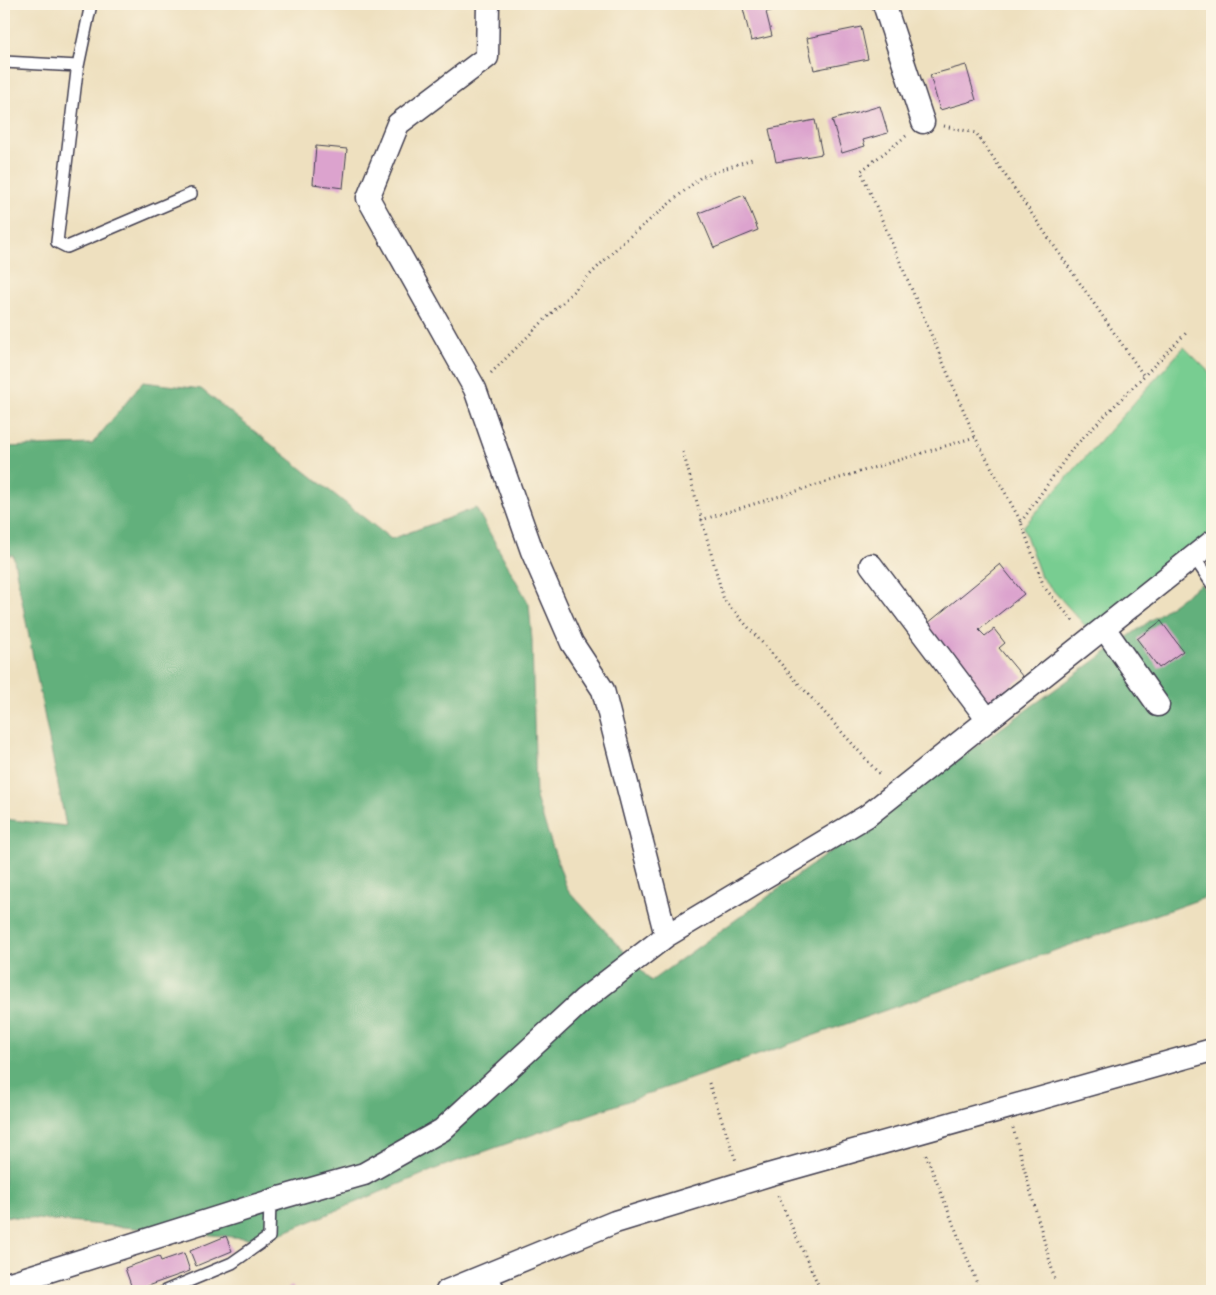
<svg xmlns="http://www.w3.org/2000/svg" width="1216" height="1295" viewBox="0 0 1216 1295" font-family="'Libre Caslon Text',serif">
<style>
.green{fill:#78cd91;stroke:#4d7866}
.forest{fill:#62b07b;stroke:#42695b}
.building{fill:#dca3ce}
.lines{fill:none;stroke-linecap:round;stroke-linejoin:round}
.lane-casing{stroke:#413e4f;stroke-width:14}
.street-casing{stroke:#413e4f;stroke-width:25}
.path{stroke:#413e4f;stroke-width:3;stroke-dasharray:1 4;stroke-linecap:butt}
.lane{stroke:#fff;stroke-width:11}
.street{stroke:#fff;stroke-width:22}
</style>
<rect width="100%" height="100%" fill="#fcf5e5"/>
<filter id="ink" filterUnits="userSpaceOnUse"><feTurbulence type="fractalNoise" baseFrequency=".02" numOctaves="2"/><feDisplacementMap in="SourceGraphic" scale="10" xChannelSelector="R" yChannelSelector="G"/><feConvolveMatrix kernelMatrix="1 2 1 2 8 2 1 2 1" color-interpolation-filters="sRGB"/></filter>
<filter id="wash" filterUnits="userSpaceOnUse"><feTurbulence type="fractalNoise" baseFrequency=".0096" numOctaves="4" result="noise"/><feDisplacementMap in="SourceGraphic" scale="20" xChannelSelector="R" yChannelSelector="G"/><feGaussianBlur stdDeviation="1.12" result="paint"/><feColorMatrix in="noise" values="0 0 0 0 0 0 0 0 0 0 0 0 0 0 0 0 0 1.4 0 .05"/><feComposite in="paint" operator="in"/></filter>
<g filter="url(#wash)">
<rect width="100%" height="100%" fill="#eee0bf"/>
<!-- green -->
<path class="green" d="M1184,347L1212,375V538L1090,631L1041,577L1023,527Z"/>
<!-- forest -->
<path class="forest" d="M143,382L201,389L391,539L476,508L529,604L532,640L536,798L567,889L651,981L1201,584L1212,602V895L438,1168L266,1240L4,1216V819L66,826L13,555H4V447L92,444Z"/>
<g id="blocks">
<!-- building -->
<path class="building" d="M742,4H778L779,9L766,12L772,36L751,41Z
M861,27L868,59L814,70L807,38Z
M966,65L976,100L940,110L930,75Z
M880,106L888,133L863,140L865,146L842,153L832,120Z
M815,120L822,154L776,162L769,129Z
M316,146L347,149L343,188L313,184Z
M744,195L758,230L714,248L699,213Z
M1000,564L1024,594L979,630L985,636L994,629L1005,643L999,648L1023,677L985,707L922,628Z
M1161,621L1183,651L1159,668L1137,639Z
M226,1236L232,1251L196,1266L190,1251Z
M184,1253L190,1271L133,1291L125,1268L159,1256L161,1261Z
M292,1286L295,1291H282Z"/>
</g>
</g>
<g filter="url(#ink)">
<use href="#blocks" fill-opacity="0" stroke="#413e4f" stroke-width="1"/>
<g class="lines">
<defs>
<path id="lane" d="M91,4L77,71L57,242L67,247L191,194
M4,62L78,66
M1194,557L1212,584
M489,1274L501,1291
M165,1291L232,1263L269,1237L270,1201"/>
<path id="street" d="M488,4L487,57L398,124L368,198L475,389L532,551L572,643L603,690L666,936
M884,4L923,122
M871,565L988,720
M1104,628L1158,705
M4,1285L283,1197L364,1174L442,1130L583,1000L666,936L867,816L1212,542
M447,1291L615,1222L768,1175L1212,1050"/>
</defs>
<!-- lane casing -->
<use href="#lane" class="lane-casing"/>
<!-- street casing -->
<use href="#street" class="street-casing"/>
<!-- path -->
<path class="path" d="M944,126L976,133L1144,376
M906,136L861,171L975,437
M491,373L621,244L701,177L752,159
M683,452L724,600L881,776
M701,520L975,437L1021,522L1044,587L1074,622
M1021,522L1073,448L1187,332
M709,1083L736,1161
M1013,1128L1055,1280
M926,1155L980,1291
M778,1196L821,1291"/>
<!-- lane -->
<use href="#lane" class="lane"/>
<!-- street -->
<use href="#street" class="street"/>
</g>
</g>
<!-- margin -->
<rect width="1216" height="1295" fill="none" stroke="#fcf5e5" stroke-width="20"/>
</svg>
